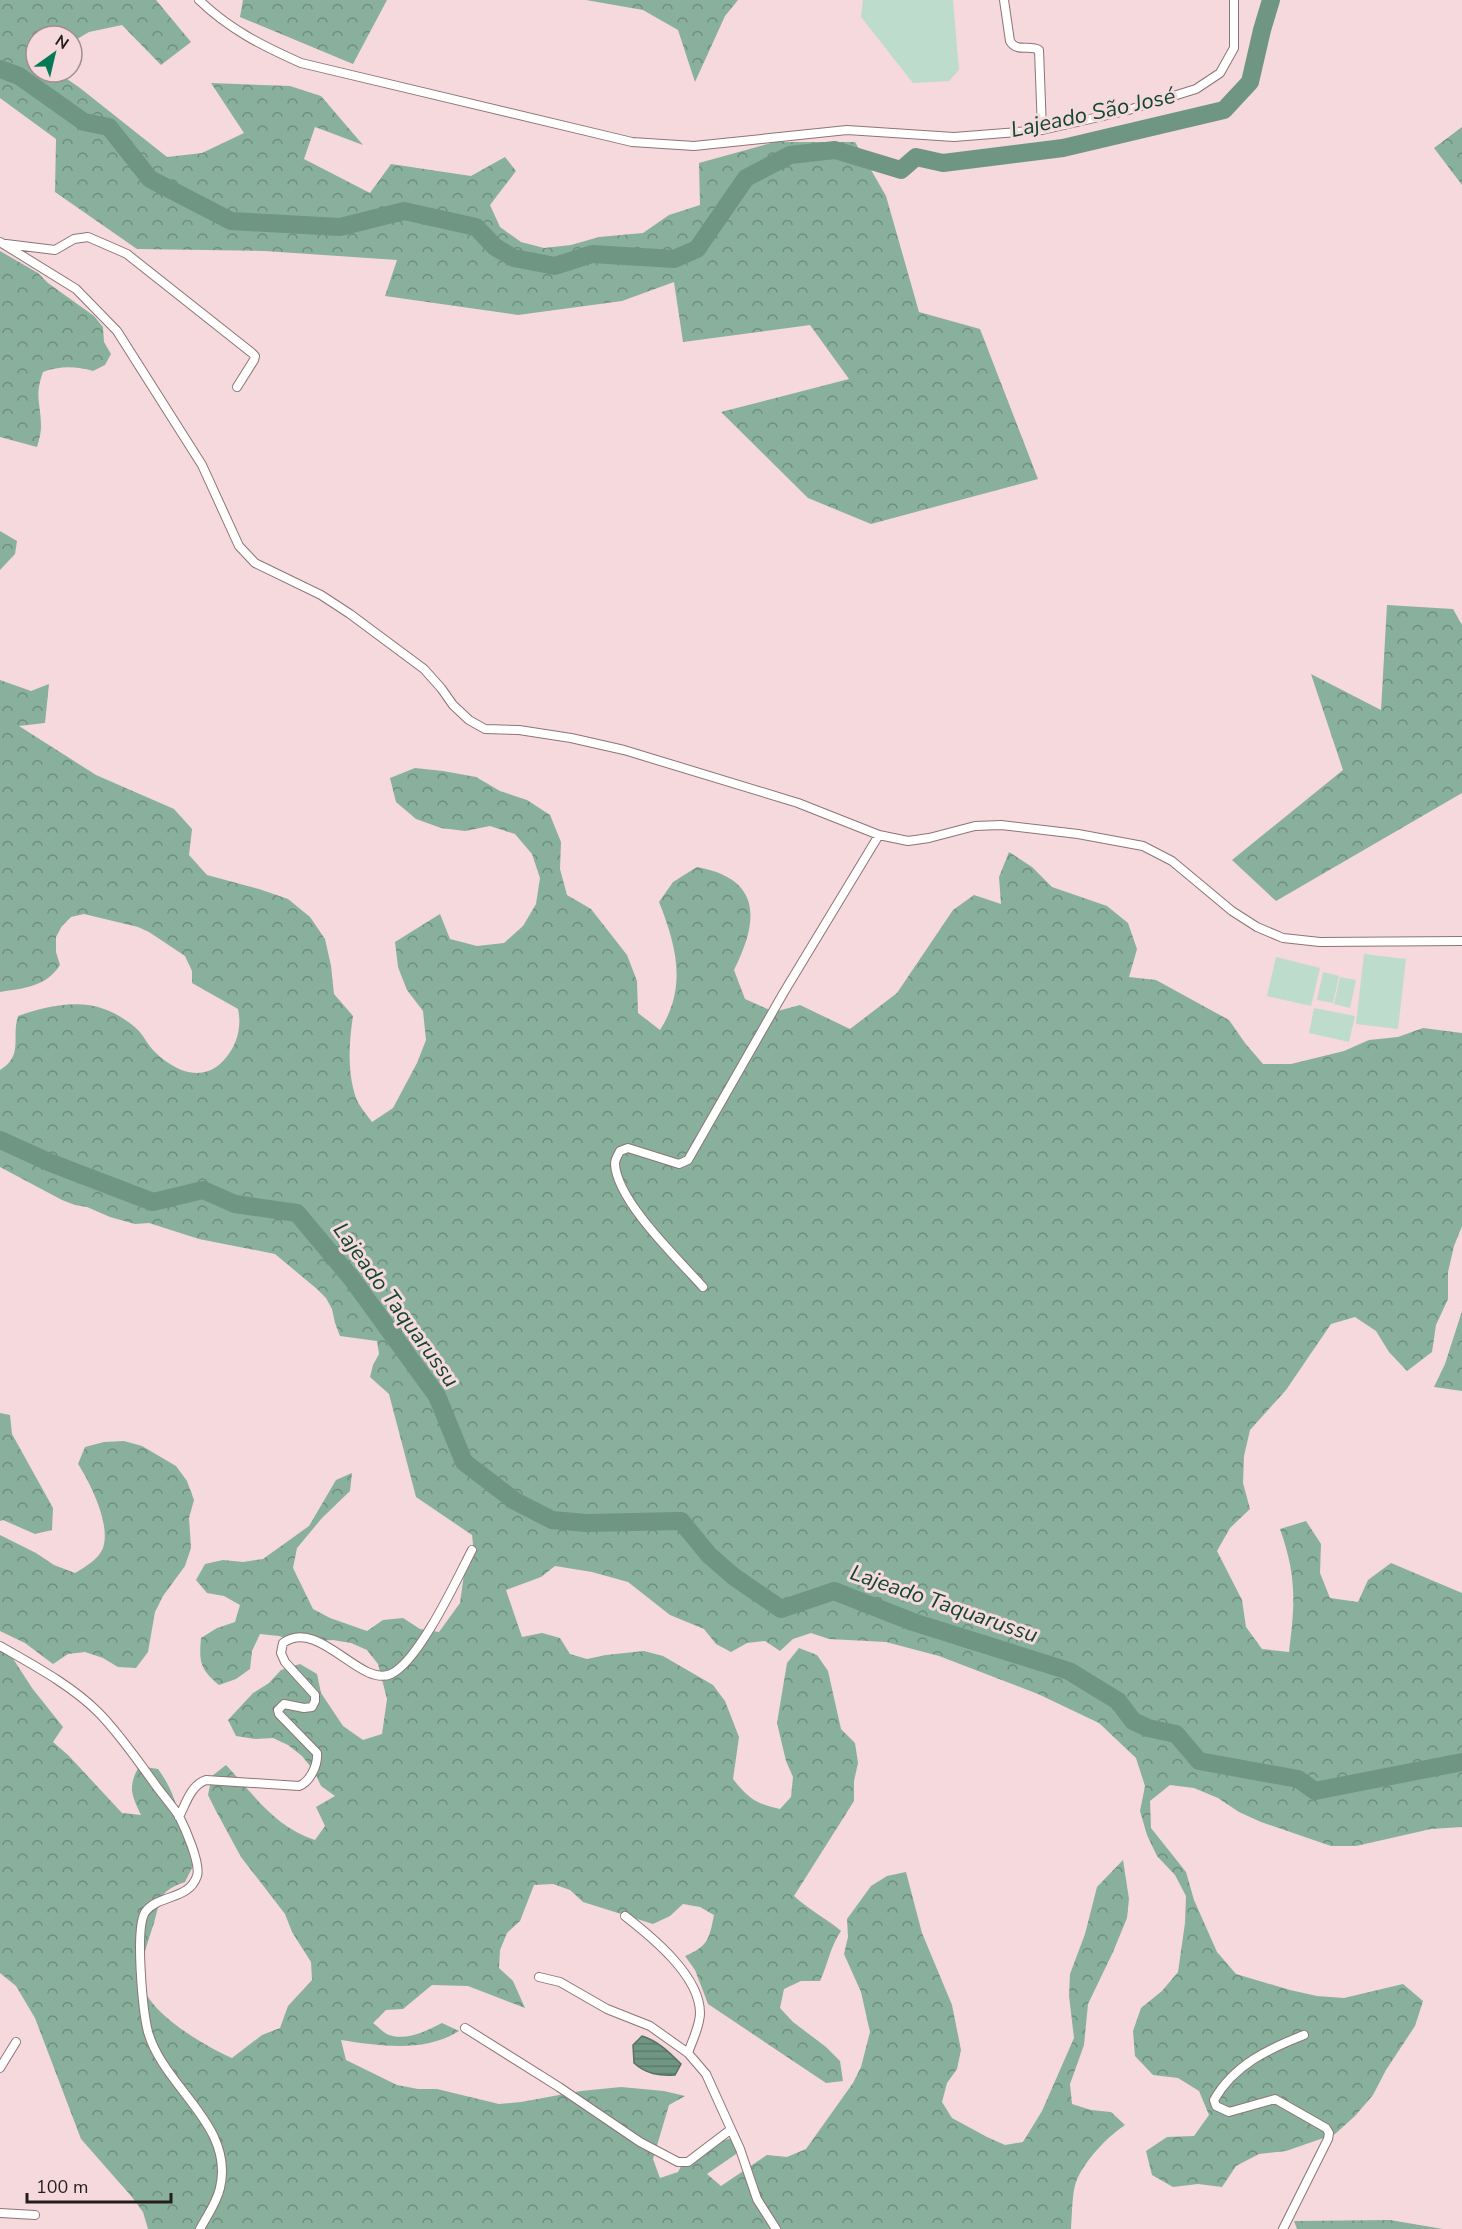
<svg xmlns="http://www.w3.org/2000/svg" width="1462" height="2229" viewBox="0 0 1462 2229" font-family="'Nunito Sans',sans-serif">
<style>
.grass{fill:#bddccc}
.forest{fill:url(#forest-crowns)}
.water{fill:url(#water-rules);stroke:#597164;stroke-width:1.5}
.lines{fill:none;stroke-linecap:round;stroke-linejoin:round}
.river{stroke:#6f9683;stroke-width:18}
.minor-casing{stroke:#8d7477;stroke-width:10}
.minor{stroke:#fff;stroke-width:8}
.labels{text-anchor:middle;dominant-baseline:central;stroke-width:6;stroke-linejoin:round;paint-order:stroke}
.water-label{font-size:22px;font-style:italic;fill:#114632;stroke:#f5d9dc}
</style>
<defs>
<pattern id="forest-crowns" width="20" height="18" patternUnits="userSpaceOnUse" patternTransform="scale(1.5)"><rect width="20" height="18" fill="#88b09c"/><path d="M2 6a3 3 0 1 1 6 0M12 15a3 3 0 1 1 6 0" fill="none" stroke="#6f8e7f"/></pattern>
<pattern id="water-rules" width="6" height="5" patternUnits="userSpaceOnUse" patternTransform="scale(1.5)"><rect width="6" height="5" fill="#6f9683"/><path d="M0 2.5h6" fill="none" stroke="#5b7a6b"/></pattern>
</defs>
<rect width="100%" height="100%" fill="#f5d9dc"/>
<!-- grass -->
<path class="grass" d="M863,0H953L959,70L949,81L913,83L861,17Z
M1364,954L1406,959L1398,1029L1356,1024Z
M1276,957L1320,968L1311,1006L1267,996Z
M1323,972L1339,976L1333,1003L1317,1000Z
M1340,977L1356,980L1350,1008L1334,1004Z
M1314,1008L1355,1016L1349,1042L1309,1033Z"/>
<!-- forest -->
<path class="forest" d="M0,0H156L191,42L161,65L122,25L89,32L72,42V36H36V72H57L80,88L167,157L202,153L244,133L211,83L290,86L321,96L363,145L315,127L304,159L370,193L391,164L471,176L505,157L516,171L490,205L500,227L521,242L544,248L571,245L599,237L643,233L669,215L700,205L699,163L775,142H855L886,196L919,312L980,329L1038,479L871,524L808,498L721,412L849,379L810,325L683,342L674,282L622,301L518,315L385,296L397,260L265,251L137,249L55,192L56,139L0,98Z
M243,0H387L353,64L240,17Z
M586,0H738L725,16L695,82L678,30L643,10Z
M1462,127V185L1434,148Z
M0,251L38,273L48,283L94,316L103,327L104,342L111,354L105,365L93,371C76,366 59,366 43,372C34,397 41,403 41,427C41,433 39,440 37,447L0,437Z
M0,531L17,541L15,554L0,570Z
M1387,605L1453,609L1462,625V793L1276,901L1232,860L1343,770L1311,674L1381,710Z
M0,680L31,691L49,684L45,723L19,726L96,775L174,809L192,829L189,855L207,875L259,889L288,899L310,917L325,939L331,966L334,994L353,1016C349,1042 347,1072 356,1098C359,1106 367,1115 372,1122L393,1108L417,1063L426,1040L423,1011L407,990L398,967L395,942L440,914L450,939L477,946L504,943L523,926L536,904L540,878L532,854L515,834L490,826L465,831L441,828L416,819L396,802L390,778L415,768L443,771L476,777L500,791L527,800L550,815L561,842L560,869L567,895L591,909L627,955L637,981L638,1013L660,1030C687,988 677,947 659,902L673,882L697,867C762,879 759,920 734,970L745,999L774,1012L800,1005L850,1029L897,993L953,910L974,895L1001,904L999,877L1009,852L1032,867L1052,887L1107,906L1128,923L1137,949L1129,977L1156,980L1229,1020L1245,1043L1263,1064H1291L1344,1051L1369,1040L1398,1037L1423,1028L1462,1033V1226L1454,1246L1448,1272V1299L1436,1325L1432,1352L1407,1371L1389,1352L1376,1331L1355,1317L1331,1324L1286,1390L1250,1430L1244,1456L1243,1483L1250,1509L1230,1528L1217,1551L1242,1600L1246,1627L1262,1649L1289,1652C1295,1603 1297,1577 1280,1529L1306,1521L1321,1544L1320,1573L1330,1598L1358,1602L1368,1580L1391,1563L1462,1593V1827L1431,1829L1356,1846H1331L1261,1822L1239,1812L1218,1798L1194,1788L1170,1785L1150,1801L1151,1828L1186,1872L1194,1900L1217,1952L1236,1974L1290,1990L1317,1996L1344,1998L1403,1984L1423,2001L1415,2026L1386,2070L1373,2095L1355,2116L1335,2134L1286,2151L1259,2154L1236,2166L1222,2187L1198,2184L1173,2187L1152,2175L1146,2151L1167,2137L1194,2136L1209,2115L1199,2091L1178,2078L1153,2075L1135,2056L1133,2031L1141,2008L1162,1991L1178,1972L1185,1923L1186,1896L1175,1875L1157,1856L1147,1835L1140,1811L1145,1786L1136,1758L1099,1723L1038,1694L939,1656L886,1642L829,1639L811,1633L793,1639L780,1651L765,1641L747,1643L731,1652L716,1644L704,1629L670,1615L628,1582L592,1572L555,1566L541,1577L506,1590L522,1637L542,1633L560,1638L570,1654L587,1659L606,1655L644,1651L663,1656L713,1685L725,1701L739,1737L733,1779C748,1798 756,1804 780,1809L791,1797L793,1777L786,1761L777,1723L787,1663L799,1648L817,1655L828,1671L841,1729L855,1743L858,1763L854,1781V1801L794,1896C809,1910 826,1918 841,1931C830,1947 828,1964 820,1981H801L784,1989L780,2008L793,2022L826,2047L840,2061L843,2081L826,2083L708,2004L695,1970L685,1956C708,1946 709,1940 714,1915L700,1907L683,1904L670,1916L653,1924L583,1902L570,1890L553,1884L534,1885L520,1921L507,1933L500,1950L499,1968L513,1981L525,2008L468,1986L432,1985L403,2009L386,2010L373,2023C378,2026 383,2033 389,2035C407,2041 426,2031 442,2023L459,2031C424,2053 380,2046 341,2040L346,2060L397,2085L418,2089H437L499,2104L521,2102L581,2091L621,2087L664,2091L685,2096L669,2105L653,2159L660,2178L678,2172C694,2141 710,2145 740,2136L736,2154L707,2174L721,2186L767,2155L787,2157L806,2149L853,2083L861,2067L870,2032L861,1992L844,1954L848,1937L847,1919L871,1886L887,1876L906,1872L922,1933L952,2005L961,2050L957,2069L947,2083L942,2102L952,2118L987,2137L1005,2145L1023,2142L1042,2111L1074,2038L1069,1996L1070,1974L1085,1934L1097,1887L1123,1860L1129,1899L1127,1918L1113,1952L1088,2004L1084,2045L1070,2084L1072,2104L1091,2110L1111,2112L1125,2125C1107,2137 1084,2161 1076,2182C1072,2193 1072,2217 1071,2229H148L143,2212L132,2197L81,2139L35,2018L16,1986L0,1973V1650L10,1654L32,1688L63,1727L53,1742L68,1755L122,1813L141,1815C131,1794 128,1787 139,1766L158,1769C181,1800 181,1831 193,1866L185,1882C159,1891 161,1898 154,1923C148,1942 140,1961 142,1982C146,2012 206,2047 232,2058L262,2035L280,2028L288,2006L312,1980L311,1962L292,1932L285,1914L241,1857L216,1811L208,1795L212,1776L226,1765C254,1795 275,1827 315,1840L325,1826L316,1807L335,1796L321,1786L314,1771L302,1756L288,1745L273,1738L255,1739L236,1736L228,1720L253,1693L269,1683L281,1670L300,1664L317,1674L321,1693L343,1726L363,1740L382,1734L387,1699L378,1664L367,1650L351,1643L333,1640L295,1642L279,1636L260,1634L252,1651L250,1669L236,1679L219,1685C200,1669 199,1662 201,1638L217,1628L235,1622L240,1605L224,1596L207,1593L196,1580L205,1564L223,1560L243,1562L263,1559L309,1526L336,1480L352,1473L350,1491L322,1518L297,1548L293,1568L313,1609L330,1618L367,1631L383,1620L403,1618L420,1629L439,1632L460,1603L465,1567L474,1553L472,1535L416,1497L389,1394L370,1377L373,1365L379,1354L377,1341L340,1336L335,1323L332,1309L326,1298L317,1289L275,1254L199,1239L149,1223L135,1224L110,1217L87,1207L75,1205L62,1200L0,1167V1070C24,1055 11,1038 18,1016C44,1007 77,999 104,1009C116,1013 130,1022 139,1031C145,1038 149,1047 156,1053C176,1072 203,1083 224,1060C237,1046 242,1027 238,1009L192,983V971L185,956L149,932L138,927L84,914L71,917L62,926L56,937V952L60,965C46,987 24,988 0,992Z
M1462,1311V1391L1434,1387L1445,1364Z
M0,1413L10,1415L12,1434L53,1508L52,1530L35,1534L3,1520L0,1521Z
M124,1441L142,1446L176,1466L187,1481L194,1500L189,1518L191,1548L185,1566L163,1596L155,1612L148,1652L136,1668L118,1667L103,1658L85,1652L68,1654L53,1664L25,1643L0,1631V1535L36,1553L54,1565L75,1573C85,1567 98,1560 103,1548C111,1525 91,1484 78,1464L85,1447L104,1442Z
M1390,2220L1443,2229H1297L1294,2221Z"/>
<!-- water -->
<path class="water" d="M642,2036C658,2041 669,2052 681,2064L675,2075C659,2076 646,2074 634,2063L633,2045Z"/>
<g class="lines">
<!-- river -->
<path class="river" d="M0,69L19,76L84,122L109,127L150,179L231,221L340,227L404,211L476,227L495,247L514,258L555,266L592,254L674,259L697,249L746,178L790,155L835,150L901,170L916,157L943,163L1063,148L1224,110L1250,82L1262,30L1271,0
M0,1140L51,1163L153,1202L203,1190L235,1204L297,1213L352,1279L437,1396L464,1462L515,1501L552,1520L586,1523L681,1521L709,1555L733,1576L781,1609L834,1591L913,1622L1069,1671L1118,1701L1133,1721L1148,1728L1176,1734L1199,1761L1298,1779L1315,1791L1462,1762"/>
<defs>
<path id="minor" d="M199,0C230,30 263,46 301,63L632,142L694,146L847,130L954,137L1042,130L1125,111L1196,89L1220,73L1234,48V0
M1004,0L1010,41C1017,53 1029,44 1039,50L1042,130
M0,242L76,289L117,331L202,465L239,546L255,563L321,595L350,614L424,669L441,688L453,705L469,720L485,729L519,730L571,738L624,750L798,803L879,835L908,841L929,838L975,826L1001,825L1078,834L1143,846L1172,861L1232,911L1257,927L1283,938L1320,942L1462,941
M6,244L55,250L74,239L88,237L118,250L127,254L252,353L255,356L254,360L237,387
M703,1287C678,1259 617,1201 615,1164C615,1159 618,1155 620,1151L628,1148L679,1164L688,1160L784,992L879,835
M0,1646C33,1665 71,1685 98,1712C118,1732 135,1757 152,1780C160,1792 171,1804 179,1816C185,1828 201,1864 197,1876C189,1900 160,1894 146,1911C134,1925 143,2012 148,2032C164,2088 235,2125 220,2188C217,2202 207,2216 200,2229
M179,1817C186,1803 191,1785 206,1780L299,1786C310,1782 318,1765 317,1753L279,1714L278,1710L284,1704L304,1708L312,1707L315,1701V1695L285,1662L281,1653L283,1643C319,1617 360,1688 391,1674C419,1661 457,1579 472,1550
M625,1916C652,1937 700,1976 700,2013C700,2026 692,2041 688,2053
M539,1977L560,1982L607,2009L650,2026L688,2053L706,2074L740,2149L757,2199L776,2229
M465,2028L559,2087L640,2142L678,2162H688L730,2130
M0,2068L16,2042
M0,2213L35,2215
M1283,2229L1328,2139L1329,2133L1326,2128L1275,2099L1229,2112L1216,2106L1214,2100C1234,2065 1268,2049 1304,2035"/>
</defs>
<!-- minor casing -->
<use href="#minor" class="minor-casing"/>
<!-- minor -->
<use href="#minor" class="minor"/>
</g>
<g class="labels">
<!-- water labels -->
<g class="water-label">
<text transform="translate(1093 113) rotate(-12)">Lajeado São José</text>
<text transform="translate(396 1305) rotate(54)">Lajeado Taquarussu</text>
<text transform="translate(944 1604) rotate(19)">Lajeado Taquarussu</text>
</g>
</g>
<!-- north arrow -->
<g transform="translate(54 54) rotate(34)"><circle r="28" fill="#f5d9dc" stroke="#a28d90" stroke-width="1.5"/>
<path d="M0-4.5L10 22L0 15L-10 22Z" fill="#057955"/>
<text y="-9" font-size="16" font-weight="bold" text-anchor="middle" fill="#251c1d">N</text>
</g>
<!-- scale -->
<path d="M27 2193v9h144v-9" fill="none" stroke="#251c1d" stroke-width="3"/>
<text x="36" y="2193" font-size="18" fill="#251c1d" stroke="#f5d9dc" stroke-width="4.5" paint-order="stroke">100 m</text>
</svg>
